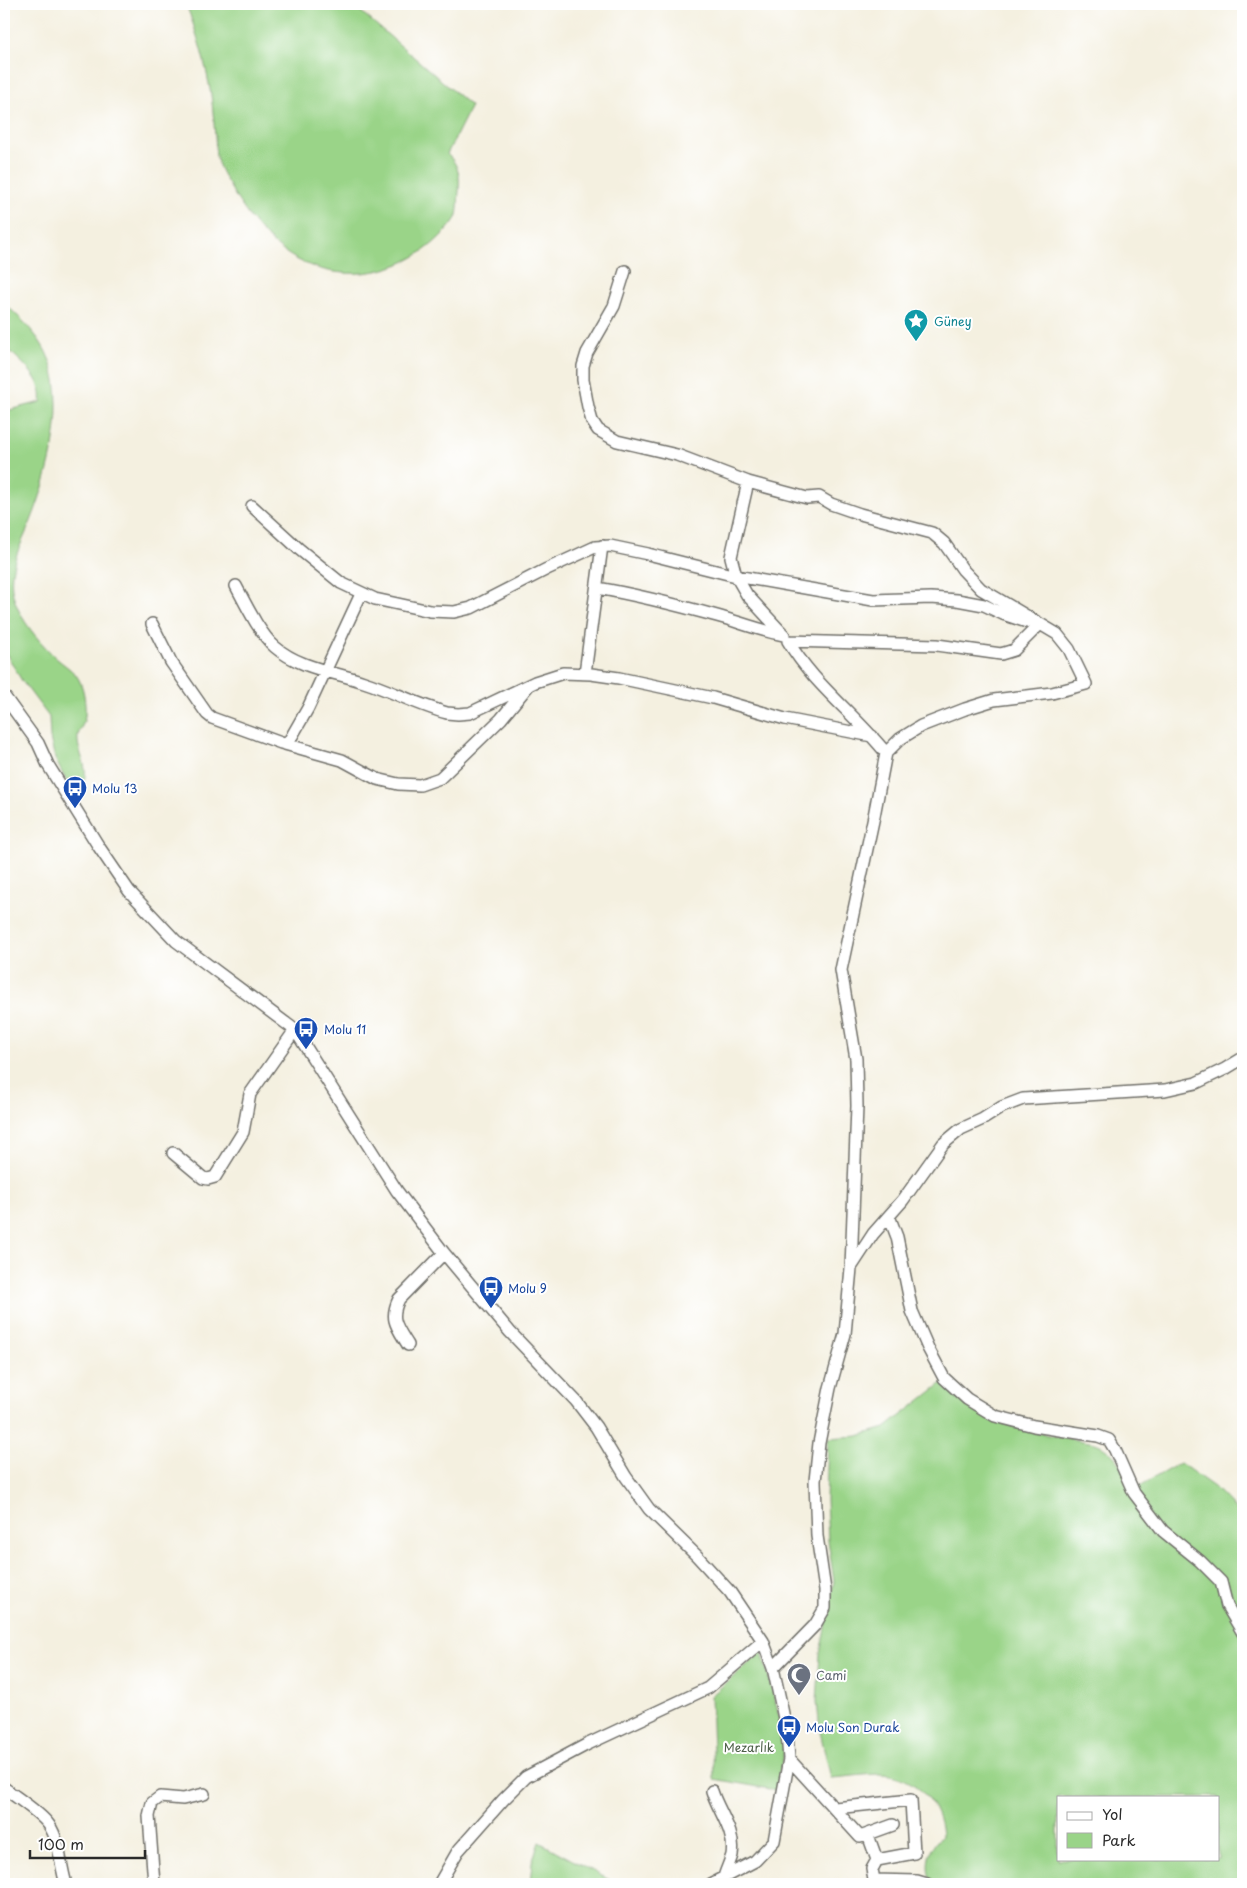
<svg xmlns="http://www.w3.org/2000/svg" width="1247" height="1888" viewBox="0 0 1247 1888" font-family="'Playpen Sans',sans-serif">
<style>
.green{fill:#9ad488;stroke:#62805a;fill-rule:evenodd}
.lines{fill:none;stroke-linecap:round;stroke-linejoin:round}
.minor-casing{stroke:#71706a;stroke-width:14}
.minor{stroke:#fff;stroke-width:11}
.labels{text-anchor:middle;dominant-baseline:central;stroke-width:4;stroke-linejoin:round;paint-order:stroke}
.culture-label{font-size:12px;fill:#0d838f;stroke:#fff;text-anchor:start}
.transit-label{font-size:12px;fill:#164399;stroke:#fff;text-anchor:start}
.worship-label{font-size:12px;fill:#5b616d;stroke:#fff;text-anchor:start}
.park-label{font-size:12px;fill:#4c5e47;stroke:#fff}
</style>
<rect width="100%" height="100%" fill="#fff"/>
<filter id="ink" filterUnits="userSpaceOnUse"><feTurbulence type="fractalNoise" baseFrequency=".02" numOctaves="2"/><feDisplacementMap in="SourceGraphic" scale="10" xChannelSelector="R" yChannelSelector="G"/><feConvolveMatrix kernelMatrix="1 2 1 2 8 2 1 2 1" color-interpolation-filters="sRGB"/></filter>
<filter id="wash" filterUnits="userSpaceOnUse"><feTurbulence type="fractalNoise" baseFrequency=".0096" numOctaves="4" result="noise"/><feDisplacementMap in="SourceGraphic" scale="20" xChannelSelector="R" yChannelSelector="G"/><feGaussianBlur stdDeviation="1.12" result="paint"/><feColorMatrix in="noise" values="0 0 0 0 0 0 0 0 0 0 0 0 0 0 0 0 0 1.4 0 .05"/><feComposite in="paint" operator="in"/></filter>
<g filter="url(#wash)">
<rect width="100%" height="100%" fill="#f4f0e0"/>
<!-- green -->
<path class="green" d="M186,4H352L471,106L447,154C459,165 460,176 459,191C458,199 459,211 456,218C452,225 445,232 439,238C403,273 348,284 302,262C274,249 252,223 236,197C229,184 219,170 216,156C215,150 216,143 215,137C214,123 213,109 211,95C206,64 197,33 186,4Z
M4,303C20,318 36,332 46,352C70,399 50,474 31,521C22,543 9,564 12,589C16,616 37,639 56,658C63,664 71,669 76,675C84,685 86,704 85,715C85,723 79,730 78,736C76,752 92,770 82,784L76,787L70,788L55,759L50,738L49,717L22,681L4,650V453L8,432L6,411L41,402C45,379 19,360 4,346Z
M945,1381L1011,1425L1032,1432L1095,1443C1115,1449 1124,1473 1138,1487L1180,1463L1214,1487L1243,1517V1884H932C925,1867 927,1849 942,1836C940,1804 916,1776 882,1774C866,1774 848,1777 831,1778L820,1732L817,1701L820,1654L834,1581L828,1540L826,1500L828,1438L858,1436L885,1428ZM1058,1797H1218V1859H1058Z
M762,1652L778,1712L785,1746L776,1790L714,1779L711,1696Z
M539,1842L615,1883V1884H530L532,1862Z"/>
</g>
<g filter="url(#ink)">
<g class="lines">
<defs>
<path id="minor" d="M625,271L614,306L587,353L583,366V380L588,407L592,421L598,430L617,441L677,455L748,482L807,498L819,497L831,504L860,514L932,533L944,543L963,570L981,589L1057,634L1069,649L1086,684L1052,693L994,700L965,709L921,726L900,739L886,753L874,816L841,970L856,1059L857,1106L851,1268L845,1334L830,1388L819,1443L815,1481L817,1536L825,1590V1608L815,1625L773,1668
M748,482L731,557L736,576L747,595L784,635
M252,506L299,549L341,583L375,599L430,611L454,612L471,608L547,569L595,547L610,546L648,554L736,576L873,600L931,598L957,600L984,605L1003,614L1027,622
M236,586C246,605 260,634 275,647C299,668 335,672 364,682C392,691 418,705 447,713L458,714L470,713L535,682L563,673L591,674L619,678L713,698L785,719L872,736
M597,588C638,595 677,605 717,616C739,622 761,631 784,635
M152,624L171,662L207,714L212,718L281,743L342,760L377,779L398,784L420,785L440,778L501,719L528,686
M788,641L937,645L1001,654L1014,650L1040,624
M788,641C813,684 855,714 886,753
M585,673L602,546
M4,696L38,743L48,765L99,847L129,891L176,941L295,1030L397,1191L444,1253L510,1332L576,1401L596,1427L626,1477L649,1509L697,1556L730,1592L763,1641L773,1668L781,1704L787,1733L789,1759L774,1841L755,1861L711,1884
M288,743L308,708L361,594
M173,1153L203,1178L208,1179L215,1177L243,1132L250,1094L295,1030
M889,1216L897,1237L912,1311L928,1348L944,1378L967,1399L995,1416L1034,1426L1098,1436L1109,1440L1115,1450L1134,1493L1163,1531L1200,1561L1221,1582L1227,1606L1243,1633
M852,1266L873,1234L903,1200L943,1144L961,1129L983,1119L1002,1107L1023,1099L1165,1090L1196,1083L1225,1069L1243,1058
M408,1345C397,1327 389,1319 399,1299L444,1253
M789,1759L860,1837L893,1825
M4,1788C16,1797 41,1813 49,1825C60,1841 60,1865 66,1884
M712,1791C718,1811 736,1832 732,1855C730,1862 726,1870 724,1877
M835,1808L911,1800L914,1853L877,1860
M868,1835L877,1860L872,1869L874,1880L917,1881L927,1884
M154,1884L149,1816L152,1803L160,1797L183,1799L204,1794
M439,1884L458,1851L503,1800L526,1777L586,1745L708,1688L763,1641"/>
</defs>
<!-- minor casing -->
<use href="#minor" class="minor-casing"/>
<!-- minor -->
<use href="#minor" class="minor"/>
</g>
</g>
<!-- icons -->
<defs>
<symbol id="sight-pin" viewBox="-11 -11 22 30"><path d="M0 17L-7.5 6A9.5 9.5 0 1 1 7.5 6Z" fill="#0f9aa8" stroke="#fff"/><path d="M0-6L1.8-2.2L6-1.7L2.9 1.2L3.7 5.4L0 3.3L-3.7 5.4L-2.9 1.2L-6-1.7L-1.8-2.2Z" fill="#fff"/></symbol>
<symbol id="bus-pin" viewBox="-11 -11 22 30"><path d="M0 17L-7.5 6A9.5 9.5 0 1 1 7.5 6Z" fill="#1a4fb4" stroke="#fff"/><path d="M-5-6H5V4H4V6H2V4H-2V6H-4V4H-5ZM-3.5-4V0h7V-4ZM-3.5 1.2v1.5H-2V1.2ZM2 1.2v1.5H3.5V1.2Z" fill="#fff"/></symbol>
<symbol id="mosque-pin" viewBox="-11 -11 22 30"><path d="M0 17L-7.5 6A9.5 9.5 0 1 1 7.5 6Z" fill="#6b7280" stroke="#fff"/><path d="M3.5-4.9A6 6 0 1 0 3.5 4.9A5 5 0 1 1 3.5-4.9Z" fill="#fff"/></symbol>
</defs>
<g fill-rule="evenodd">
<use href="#sight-pin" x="902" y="307" width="28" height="38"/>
<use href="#bus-pin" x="61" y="774" width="28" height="38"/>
<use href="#bus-pin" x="292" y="1015" width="28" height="38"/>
<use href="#bus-pin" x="477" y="1274" width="28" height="38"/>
<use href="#mosque-pin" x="785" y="1661" width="28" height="38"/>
<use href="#bus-pin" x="775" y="1713" width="28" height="38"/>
</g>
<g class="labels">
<!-- culture labels -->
<g class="culture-label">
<text x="934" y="321">Güney</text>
</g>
<!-- transit labels -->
<g class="transit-label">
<text x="92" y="788">Molu 13</text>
<text x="324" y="1029">Molu 11</text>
<text x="508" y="1288">Molu 9</text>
<text x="806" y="1727">Molu Son Durak</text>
</g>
<!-- worship labels -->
<g class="worship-label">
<text x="816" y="1675">Cami</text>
</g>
<!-- park labels -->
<g class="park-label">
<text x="749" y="1747">Mezarlık</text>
</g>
</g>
<!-- margin -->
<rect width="1247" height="1888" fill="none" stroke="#fff" stroke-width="20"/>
<!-- legend -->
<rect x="1057" y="1796" width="162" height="65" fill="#ffffff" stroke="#aaaaaa"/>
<rect x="1067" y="1812" width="25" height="8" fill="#ffffff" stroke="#aaaaaa"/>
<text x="1102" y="1820" font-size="15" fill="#2b2b2b">Yol</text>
<rect x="1067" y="1833" width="25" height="15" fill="#9ad488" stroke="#aaaaaa"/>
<text x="1102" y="1846" font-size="15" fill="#2b2b2b">Park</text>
<!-- scale -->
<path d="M30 1850v8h115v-8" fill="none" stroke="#2b2b2b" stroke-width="2.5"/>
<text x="38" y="1850" font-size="15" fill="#2b2b2b" stroke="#ffffff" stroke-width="4" paint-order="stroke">100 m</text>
</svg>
